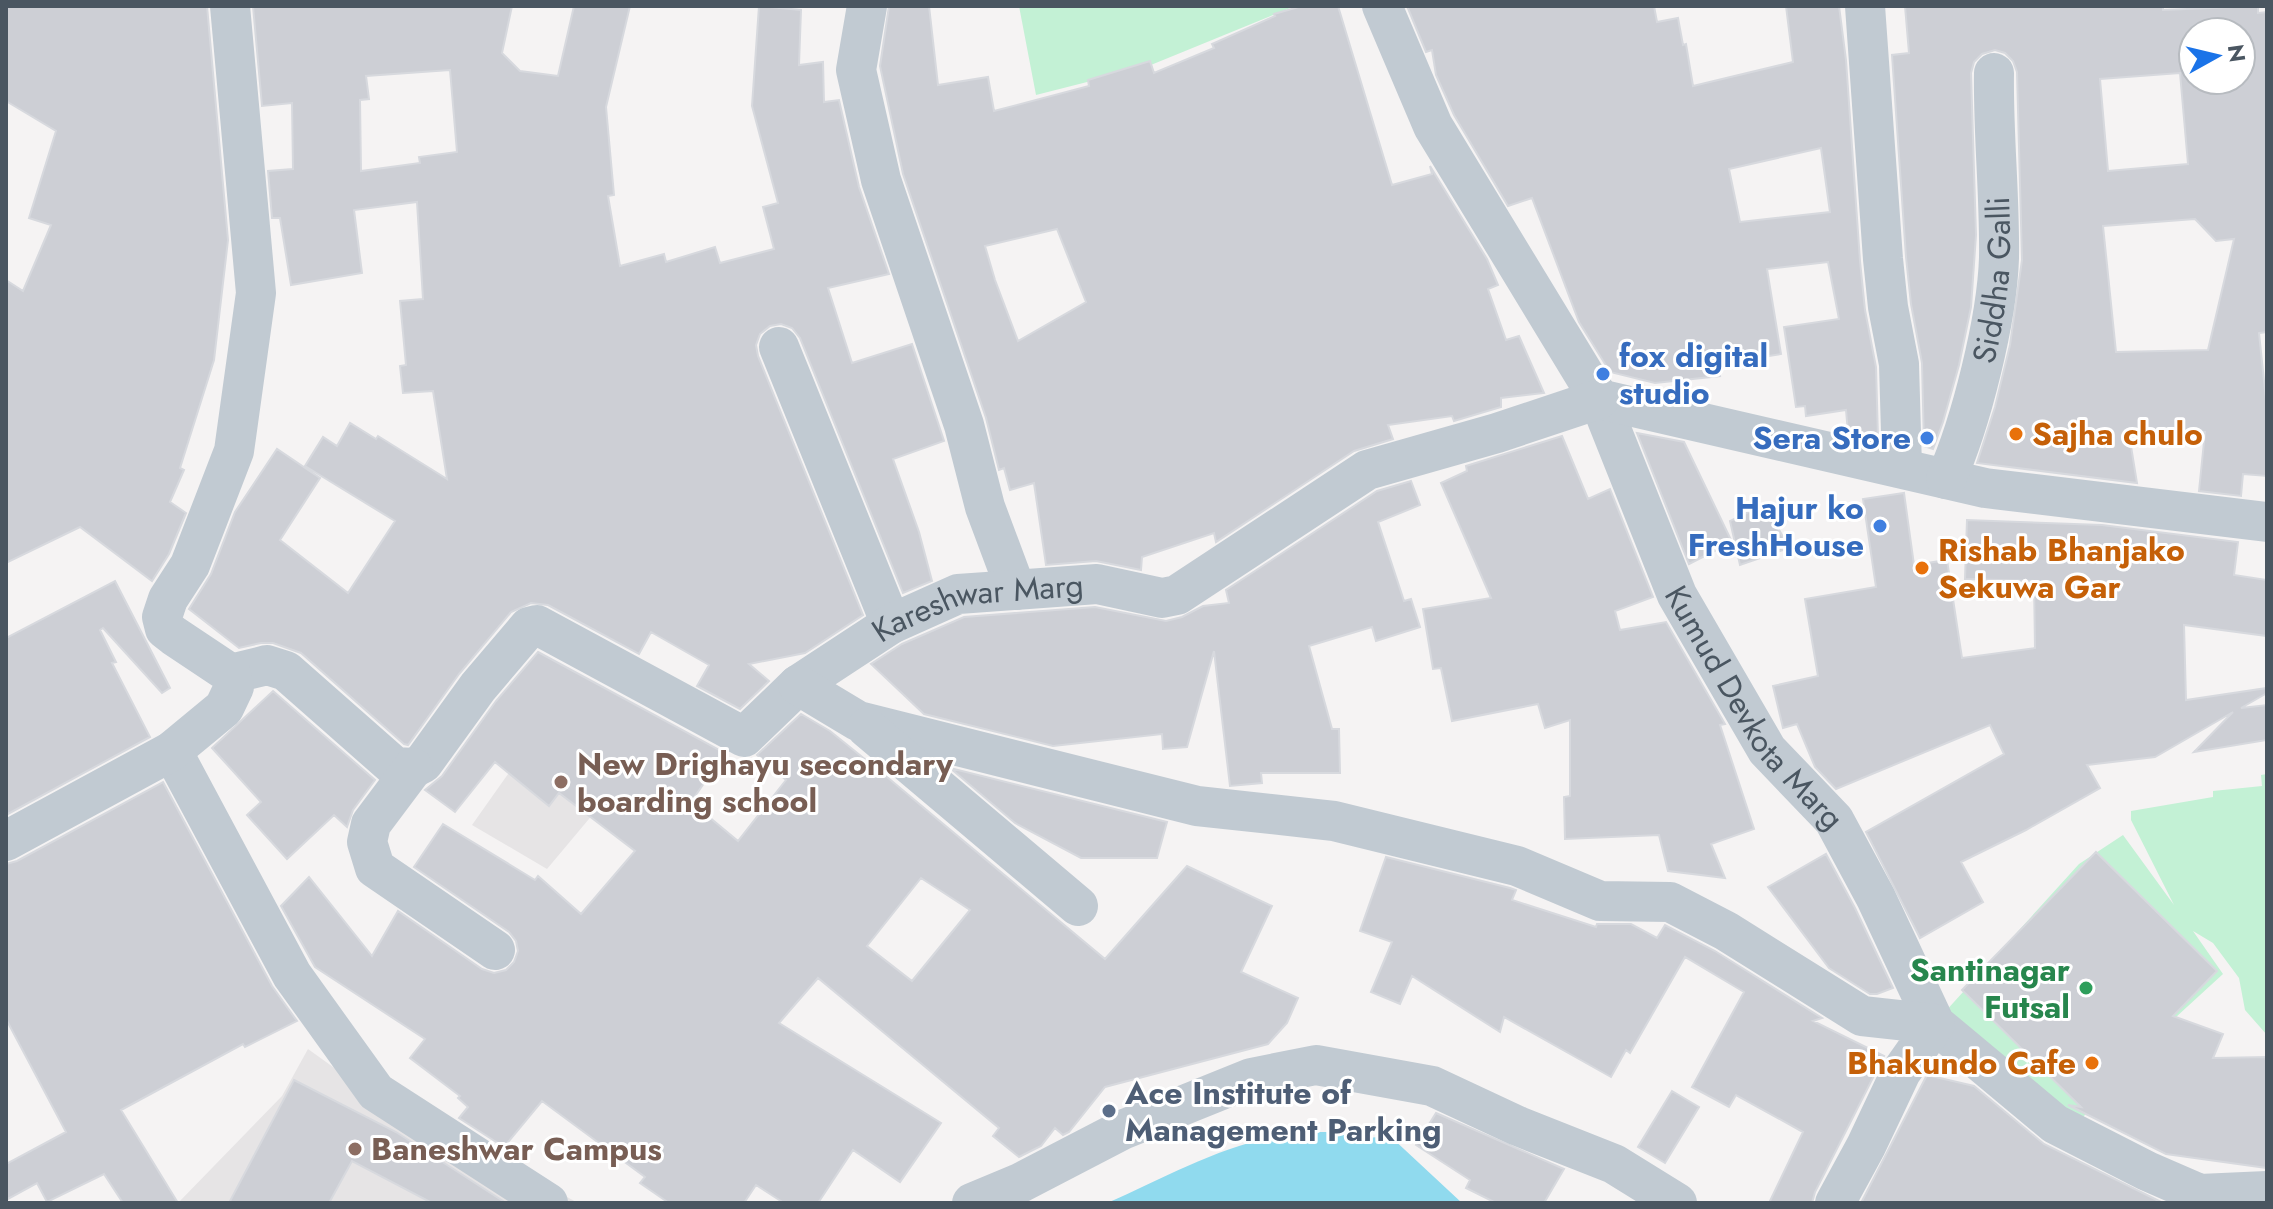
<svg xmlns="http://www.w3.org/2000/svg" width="2273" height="1209" viewBox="0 0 2273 1209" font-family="Jost,sans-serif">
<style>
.education{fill:#e6e4e5}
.green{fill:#c3f1d5}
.water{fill:#90daee}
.building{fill:#cdcfd5;stroke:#d7d9de;stroke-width:2;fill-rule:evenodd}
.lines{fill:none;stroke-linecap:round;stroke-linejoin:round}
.minor{stroke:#c1cad2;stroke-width:40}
.shop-dot{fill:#3f7fe0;stroke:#fff;stroke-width:3}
.food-dot{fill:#e8710a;stroke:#fff;stroke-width:3}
.education-dot{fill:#8d6e63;stroke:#fff;stroke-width:3}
.leisure-dot{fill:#2e9e5b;stroke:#fff;stroke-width:3}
.service-dot{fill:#5c6f8a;stroke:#fff;stroke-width:3}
.labels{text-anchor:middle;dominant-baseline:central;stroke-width:6;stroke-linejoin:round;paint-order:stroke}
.street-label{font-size:32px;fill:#4a5661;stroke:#fff}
.shop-label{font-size:32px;font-weight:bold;fill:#366cbe;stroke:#fff;text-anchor:end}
.food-label{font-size:32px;font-weight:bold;fill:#c56008;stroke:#fff;text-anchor:start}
.education-label{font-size:32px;font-weight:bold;fill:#785e54;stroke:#fff;text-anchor:start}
.leisure-label{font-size:32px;font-weight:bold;fill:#27864d;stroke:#fff;text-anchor:end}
.service-label{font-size:32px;font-weight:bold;fill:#4e5e75;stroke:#fff;text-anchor:start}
</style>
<rect width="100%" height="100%" fill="#f5f3f3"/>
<!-- education -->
<path class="education" d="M571,685L656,739L547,869L472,825Z
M308,1049L340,1072L578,1203H178L282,1096Z"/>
<!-- green -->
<path class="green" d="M1019,6H1295L1146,67L1036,95Z
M2267,774V1035L2245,1010L2239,978L2213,943L2193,931L2223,974L2128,1061L2072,1131L1944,1013L2079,864L2123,835L2174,905L2131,820V811L2213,797V791L2262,786L2261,775Z"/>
<!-- water -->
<path class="water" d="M1326,1132L1367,1138L1390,1136L1462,1203H1107C1165,1178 1225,1143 1289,1134C1301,1132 1314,1132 1326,1132Z"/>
<!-- building -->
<path class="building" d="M6,6H207L228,240L214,360L180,468L184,470L170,502L186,513L169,554L152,581L80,527L6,563V280L23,291L51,225L29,218L56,131L6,101Z
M253,6H512L502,53L520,71L558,76L574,6H630L606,107L614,195L608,196L620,266L664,254L666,262L715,247L720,263L774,249L763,207L778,203L752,106L759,6L801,10L799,65L823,62L824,102L839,100L859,187L889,274L828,288L852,363L912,344L944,441L893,459L919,532L932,581L903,593L800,338L792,328L781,324L770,326L760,334L756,345L758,356L863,615L805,653L749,664L769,681L740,709L697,686L709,665L651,632L639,654L548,605L531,603L511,612L459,674L408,745L404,744L301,653L273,643H261L239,648L189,609L211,574L235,512L277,449L320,478L280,540L348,593L395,521L305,466L323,437L337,446L350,423L376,439L378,436L447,479L433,391L403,393L400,366L406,365L400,301L423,299L417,202L354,210L362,273L291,285L280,218H272L268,171L293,169L292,103L262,106ZM450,70L457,152L419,157L420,163L361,171L360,100L369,99L366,76Z
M889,6H929L938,85L988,77L994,111L1089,86L1088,80L1150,61L1154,73L1214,48L1212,44L1275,16L1274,14L1302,6H1338L1392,185L1432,174L1430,166L1487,259L1498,285L1488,289L1506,340L1519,336L1544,393L1501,398V407L1454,421L1452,416L1388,425L1393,439L1354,451L1216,542L1214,533L1142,557L1141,570L1096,561L1046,565L1034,483L1010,490L1004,468L999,470L986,418L903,174L880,66ZM1057,229L1086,302L1018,341L995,280L985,246Z
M1407,6H1654L1657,22L1678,18L1683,45L1686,44L1693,86L1793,62L1786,6H1839L1846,60L1860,261L1865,310L1876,367L1878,438L1848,433L1846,410L1806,416L1805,406L1796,407L1784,327L1839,319L1828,262L1767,269L1781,354L1718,364L1720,376L1655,383L1610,372L1579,322L1532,198L1508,206L1454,115L1436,75L1432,50L1426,52ZM1821,148L1830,212L1740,222L1729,169Z
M1905,6H2163V10L2258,6V13L2267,12V332L2259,333L2267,409V476L2243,474L2241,496L2199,491L2205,432L2129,434L2137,483L1977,463L1995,407L2010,345L2022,260L2017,72L2013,61L2005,53L1995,50L1982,54L1974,62L1971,73L1976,235L1971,307L1959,365L1943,422L1933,449L1924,446L1922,363L1911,304L1906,257L1892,55L1909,53ZM2193,32H2241V80H2193ZM2180,73L2188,164L2108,171L2100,79ZM2195,219L2216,241L2234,239L2208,350L2116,352L2103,226Z
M1637,433L1684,442L1732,542L1689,564Z
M1562,436L1588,499L1610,489L1653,597L1615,611L1620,630L1666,622L1725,724L1720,725L1754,829L1711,844L1725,878L1668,871L1659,835L1565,839L1564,797L1570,796V720L1545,728L1538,704L1452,721L1441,668L1433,669L1423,609L1491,598L1441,483L1467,471L1466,466Z
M1411,481L1420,505L1378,522L1404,601L1411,599L1420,627L1376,641L1372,627L1309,646L1332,729H1339L1340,773H1261L1262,783L1230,786L1214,651L1187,747L1163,749L1162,734L1053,746L924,714L871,664L902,644L964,617L1095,607L1166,621L1182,617L1203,606L1229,603L1226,590L1377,491Z
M1904,493L1914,565L1947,560L1962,658L2035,648L2034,581L1965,579L1967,520L2102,525L2238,542L2234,575L2267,580V636L2184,625L2186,700L2267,688V693L2241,708L2267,705V740L2194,752L2233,712L2155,757L2087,765L2100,788L2026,830L1961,862L1983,902L1920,938L1866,832L2004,754L1990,725L1836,789L1815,767L1797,724L1783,728L1773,686L1818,676L1805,599L1876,587L1863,499Z
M1765,504L1789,548L1740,565L1730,521Z
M115,581L170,688L162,693L103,628L100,630L116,662L112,663L150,737L6,815V638Z
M538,652L725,753L691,802L738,841L786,780L757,755L801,714L830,731L887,777L1105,959L1187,866L1272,906L1241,972L1298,998L1287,1023L1268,1044L1105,1087L1069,1132L1063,1135L1055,1128L1041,1146L1019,1157L993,1136L999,1128L818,978L779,1023L941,1123L900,1182L853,1150L818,1203H784L756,1185L744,1203H669L640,1183L645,1177L542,1101L504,1147L459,1118L468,1107L458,1098L460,1096L410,1058L425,1039L315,967L281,906L309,877L372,956L398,911L482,969L494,973L506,970L514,962L518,951L516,941L509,932L414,867L443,824L535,880L538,876L581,914L635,851L559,793L549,806L495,762L455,812L425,790L442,776L496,701ZM921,878L970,910L912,981L867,946Z
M273,691L375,780L353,810L347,827L334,815L287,859L247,815L261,802L212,748Z
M950,768L1167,822L1157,858H1081L1015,823Z
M163,782L272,986L297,1021L245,1047L243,1044L121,1110L178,1203H123L104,1174L47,1202L37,1183L6,1200V1164L66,1132L6,1019V864L17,861Z
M2096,852L2217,971L2173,1016L2223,1034L2213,1058L2267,1057V1168L2166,1154L2068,1105L2081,1107L1962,990Z
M1826,854L1855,908L1893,988L1877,994H1870L1829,968L1768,887Z
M1386,857L1510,888L1516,890L1512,900L1596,927L1597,924H1631L1657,938L1665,925L1715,951L1822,1018L1813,1021L1884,1056L1815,1192L1812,1203H1769L1803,1132L1736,1095L1729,1107L1692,1087L1744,992L1685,957L1630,1053L1626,1050L1611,1077L1504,1017L1500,1032L1412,976L1400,1004L1371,992L1392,942L1360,931Z
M1927,1075L1974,1086L2044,1144L2163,1203H1861Z
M294,1080L396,1132L506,1203H432L352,1161L329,1203H229Z
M1672,1091L1699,1107L1665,1163L1638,1147Z
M1436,1113L1564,1169L1544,1203H1496L1466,1188L1470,1180L1416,1145Z"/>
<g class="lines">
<!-- minor -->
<g class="minor">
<path d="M867,6L856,70L881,180L964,425L985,507L1016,590"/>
<path id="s1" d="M1382,6L1433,126L1599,399L1677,595L1767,750L1834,820L1876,898L1935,1024L2055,1124L2147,1171L2200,1194L2267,1191"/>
<path d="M1865,6L1883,259L1888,307L1899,364L1902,467"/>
<path d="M779,347L891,624"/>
<path d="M1599,399L1985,488L2267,522"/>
<path id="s2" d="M1946,479C1971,423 1997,320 1999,258C2000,196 1993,135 1994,73"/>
<path id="s3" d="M231,674L267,665L286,671L395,767L413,768L423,763L478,687L529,627L537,625L744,737L798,685L891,624L958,594L1097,584L1162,598L1177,595L1367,470L1497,433L1599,399"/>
<path d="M798,685L858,721L1197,806L1334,821L1517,866L1600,901L1670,902L1726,931L1862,1016L1935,1024L1901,1072L1866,1146L1835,1203"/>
<path d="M867,728L1078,906"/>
<path d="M172,751L292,975L376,1092L548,1203"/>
<path d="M413,768L371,824L367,842L375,868L495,950"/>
<path d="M6,841L172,751L224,708L234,687L231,674L174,636L165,629L162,617L168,599L190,565L234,451L256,293L230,6"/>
<path d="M972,1203L1020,1183L1122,1130L1251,1078L1316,1065L1432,1086L1518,1126L1614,1164L1677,1203"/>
</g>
</g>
<!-- markers -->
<g class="shop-dot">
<circle cx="1603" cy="374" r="8"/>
<circle cx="1927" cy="438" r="8"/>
<circle cx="1880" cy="526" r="8"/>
</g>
<g class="food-dot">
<circle cx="2016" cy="434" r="8"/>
<circle cx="1922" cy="568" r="8"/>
<circle cx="2092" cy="1063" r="8"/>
</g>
<g class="education-dot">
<circle cx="561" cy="782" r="8"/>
<circle cx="355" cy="1149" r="8"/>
</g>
<circle class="leisure-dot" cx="2086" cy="988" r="8"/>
<circle class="service-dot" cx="1109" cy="1111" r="8"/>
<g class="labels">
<!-- street labels -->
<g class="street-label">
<text stroke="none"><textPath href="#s2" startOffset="206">Siddha Galli</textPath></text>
<text stroke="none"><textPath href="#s3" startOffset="924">Kareshwar Marg</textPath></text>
<text stroke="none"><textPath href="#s1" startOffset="798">Kumud Devkota Marg</textPath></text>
</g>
<!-- shop labels -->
<g class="shop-label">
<text x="1619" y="356" text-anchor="start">fox digital<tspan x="1619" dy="37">studio</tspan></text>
<text x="1911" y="438">Sera Store</text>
<text x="1864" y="508">Hajur ko<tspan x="1864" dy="37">FreshHouse</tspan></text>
</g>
<!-- food labels -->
<g class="food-label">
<text x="2032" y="434">Sajha chulo</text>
<text x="1938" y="550">Rishab Bhanjako<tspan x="1938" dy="37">Sekuwa Gar</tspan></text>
<text x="2076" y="1063" text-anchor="end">Bhakundo Cafe</text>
</g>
<!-- education labels -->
<g class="education-label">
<text x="577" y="764">New Drighayu secondary<tspan x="577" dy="37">boarding school</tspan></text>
<text x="371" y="1149">Baneshwar Campus</text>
</g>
<!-- leisure labels -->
<g class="leisure-label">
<text x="2070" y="970">Santinagar<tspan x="2070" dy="37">Futsal</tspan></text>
</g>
<!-- service labels -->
<g class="service-label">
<text x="1125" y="1093">Ace Institute of<tspan x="1125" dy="37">Management Parking</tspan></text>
</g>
</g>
<!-- border -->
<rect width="2273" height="1209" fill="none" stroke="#4a5661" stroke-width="16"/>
<!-- north arrow -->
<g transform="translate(2217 56) rotate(82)"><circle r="38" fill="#ffffff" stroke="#b7bbc0" stroke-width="2"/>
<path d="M0-6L14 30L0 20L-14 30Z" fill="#1a73e8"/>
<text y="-12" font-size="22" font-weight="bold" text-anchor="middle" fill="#4a5661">N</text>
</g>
</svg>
